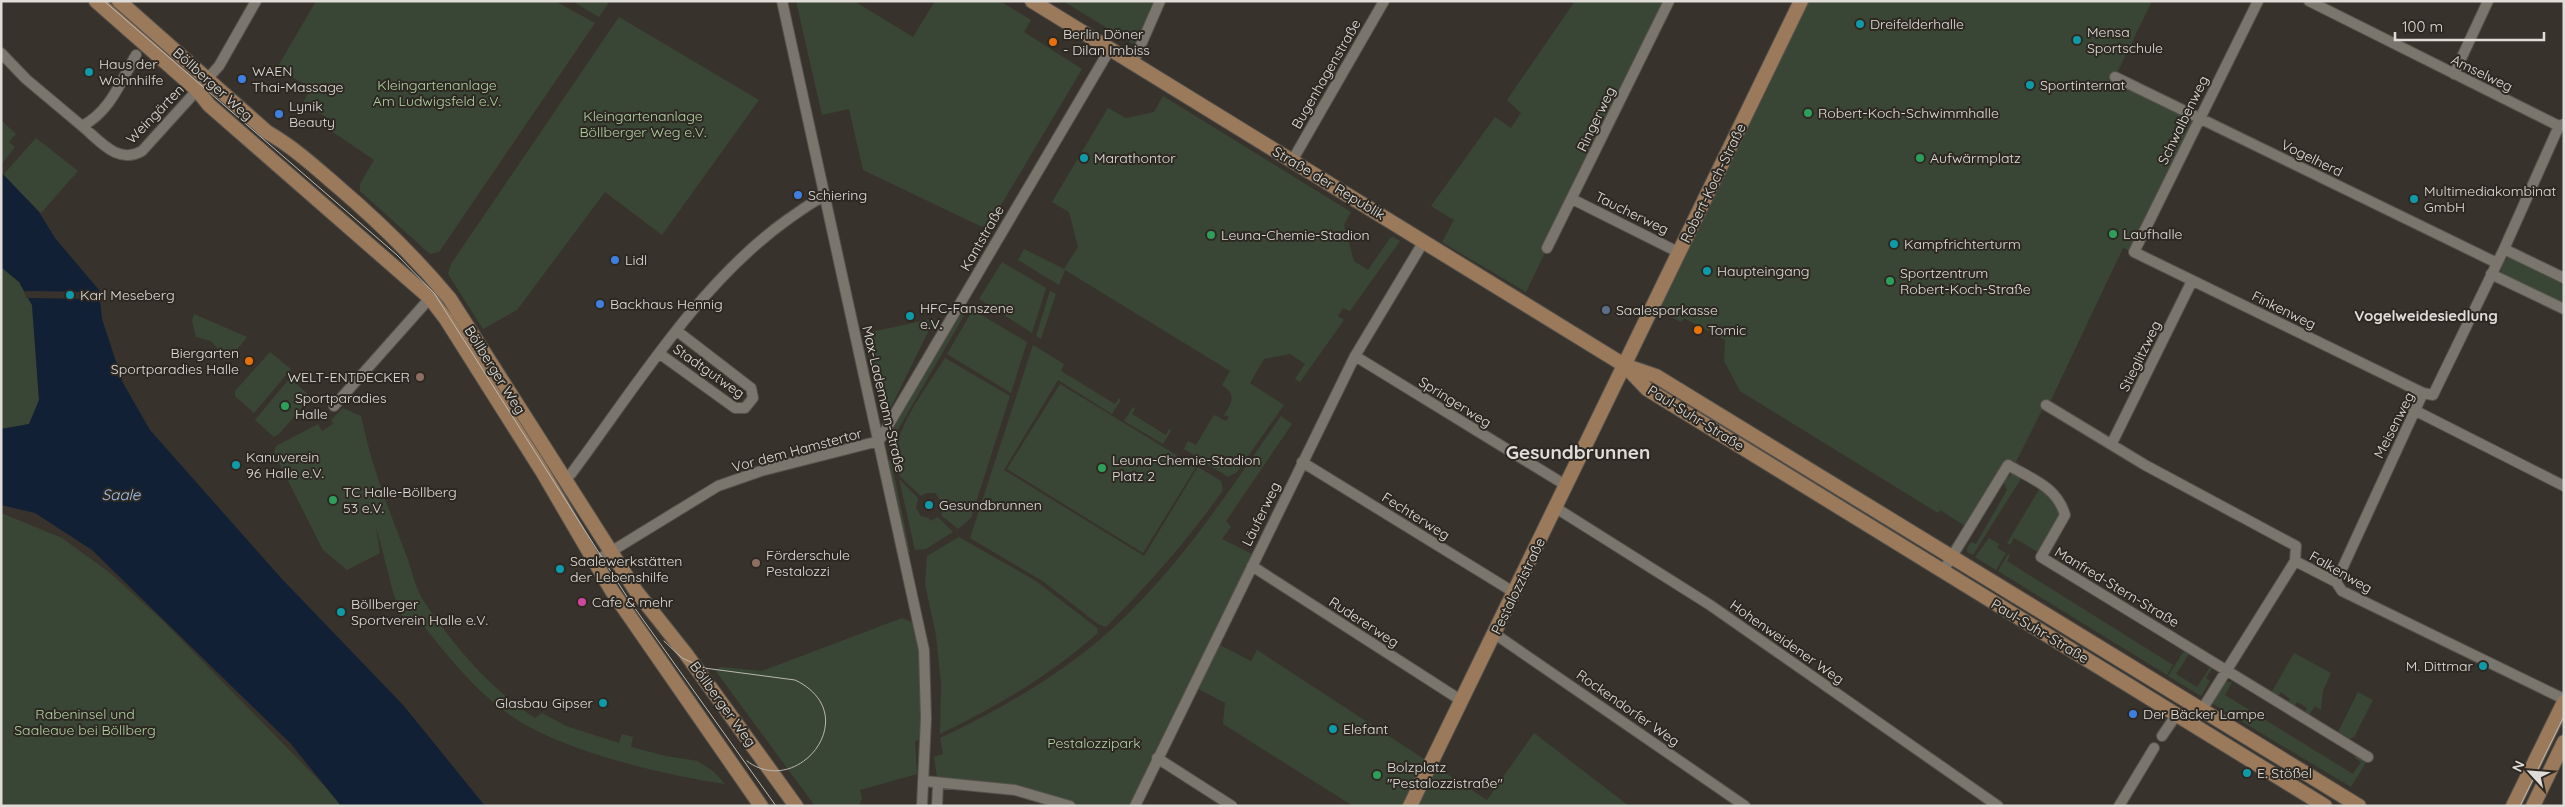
<svg xmlns="http://www.w3.org/2000/svg" width="2565" height="807" viewBox="0 0 2565 807" font-family="Quicksand,sans-serif">
<style>
.green{fill:#3a4635}
.water{fill:#112035}
.pier{fill:#37332c}
.lines{fill:none;stroke-linecap:round;stroke-linejoin:round}
.street-casing{stroke:#55514b;stroke-width:12}
.secondary-casing{stroke:#55514b;stroke-width:16}
.street{stroke:#7a766d;stroke-width:10}
.secondary{stroke:#9b7a5c;stroke-width:14}
.tram{stroke:#bab7b1;stroke-width:1}
.culture-dot{fill:#0f9aa8;stroke:#2d2922;stroke-width:2}
.food-dot{fill:#e8710a;stroke:#2d2922;stroke-width:2}
.shop-dot{fill:#3f7fe0;stroke:#2d2922;stroke-width:2}
.leisure-dot{fill:#2e9e5b;stroke:#2d2922;stroke-width:2}
.service-dot{fill:#5c6f8a;stroke:#2d2922;stroke-width:2}
.education-dot{fill:#8d6e63;stroke:#2d2922;stroke-width:2}
.hotel-dot{fill:#d1479c;stroke:#2d2922;stroke-width:2}
.labels{text-anchor:middle;dominant-baseline:central;stroke-width:4;stroke-linejoin:round;paint-order:stroke}
.poi-label{font-size:14px;fill:#e0ddd8;stroke:#2d2922;text-anchor:start}
.street-label{font-size:14px;fill:#e0ddd8;stroke:#2d2922}
.park-label{font-size:14px;fill:#b1d4a4;stroke:#2d2922}
.neighbourhood-label{font-size:15px;font-weight:bold;fill:#e0ddd8;stroke:#2d2922}
.water-label{font-size:15px;font-style:italic;fill:#a2c4f2;stroke:#2d2922}
.district-label{font-size:19px;font-weight:bold;fill:#e0ddd8;stroke:#2d2922}
</style>
<rect width="100%" height="100%" fill="#37332c"/>
<!-- green -->
<path class="green" d="M316,1H555L595,23L439,252L430,254L360,191V184L374,160L330,130L331,125L326,117L303,103L311,88L277,68Z
M572,1H610L599,17Z
M796,1H854L913,37L935,1H1000L1031,20L1024,32L1082,69L988,227L980,226L863,170L849,109L822,115Z
M1063,1H1154L1138,40L1133,44Z
M1575,1H1666L1526,292L1442,242L1454,220L1431,206L1495,117L1511,128L1521,113L1507,100Z
M1809,1H2152L2115,77L2199,118L2134,252L2123,248L2051,400L2045,404L2015,464L2011,462L1970,529L1940,510L1938,513L1740,391L1724,361L1725,340L1684,318L1681,322L1659,311Z
M619,17L759,100L662,235L605,192L517,310L483,329L448,274L451,264Z
M1163,96L1351,212L1344,225L1354,261L1368,270L1390,238L1393,237L1400,241L1350,311L1343,308L1338,316L1344,320L1300,382L1295,379L1305,364L1290,354L1264,359L1250,383L1284,405L1237,472L1228,477L1184,449L1188,441L1196,445L1214,415L1226,421L1229,417L1224,415C1232,403 1237,395 1222,385L1230,371L1065,270L1059,285L1018,260L1024,249L1064,269L1078,247L1069,212L1052,202L1108,108L1126,118L1154,112Z
M1,120L16,134L9,142L15,147L1,165Z
M36,138L78,171L41,213L3,175Z
M2511,255L2564,282V304L2500,274L2503,262Z
M1002,262L1046,288L1032,333L979,299Z
M1,267L19,282L32,305L39,401L29,424L1,429Z
M1050,291L1056,294L1041,339L1036,336Z
M967,310L895,435L891,436L899,417L958,318Z
M973,310L1027,342L1011,393L947,354Z
M194,314L247,337L228,361L211,341L196,337L192,321Z
M935,318L885,419L867,333Z
M1033,345L1064,364L1061,371L1115,404L1119,398L1121,400L1112,414L1058,380L1004,470L1144,556L1198,467L1221,481L1223,490C1188,540 1149,584 1106,627L1098,624L1044,582L970,538Z
M270,352L291,369L254,413L235,396V391Z
M945,358L1010,396L971,518L958,529L941,515L945,505L941,506V501L935,493H926L921,496C914,489 903,481 898,473C882,443 930,383 945,358Z
M290,378L311,397L280,433L274,437L255,420Z
M1060,384L1196,467L1143,553L1007,469Z
M1133,407L1135,408L1132,414L1166,435L1169,429L1171,431L1163,444L1124,421Z
M343,408L361,416C371,465 389,510 407,557C412,571 416,591 425,603C454,646 491,690 535,718L542,713L566,726L619,743L622,734L633,737L631,747L666,756L698,761L714,772L725,784C664,775 567,752 516,719C476,693 447,655 418,619L405,624L393,592L376,526L380,553L347,570L323,550L274,453L276,446L318,424L322,431L333,424L331,420Z
M1281,416L1292,424L1226,521L1231,527L1222,539L1256,556L1214,642L1251,661L1257,650L1487,800L1534,733L1629,806H1353L1223,724L1225,703L1193,686L1135,806H1070L1056,801L938,784L934,757L943,754L940,738C1001,709 1061,675 1112,629C1179,568 1229,491 1281,416Z
M891,460L910,552L907,553L889,468L888,461Z
M2012,474L2022,477L1973,555L1967,552V548L1971,542L1976,544L2007,490L2003,481Z
M899,479L918,498L916,508L921,516L929,518L930,521L938,517L953,532L926,549L915,550Z
M2040,488L2050,494L2063,513L2042,549L2036,551L2014,538L2010,545L2007,543Z
M1,513L62,538L110,573L163,621L344,806H1Z
M959,537L1036,581L1097,628L1098,633C1050,675 997,707 940,734L941,684L936,635L925,584L927,556Z
M1989,538L1999,544L1997,548L2006,553L1996,570L1975,557Z
M2008,554L2010,555L2007,561L2173,665L2167,675L1998,571Z
M902,618L914,623L919,649L921,731L920,739L915,742L917,774L860,790L862,798L859,806H815L715,670L721,667L762,671Z
M2184,651L2189,654L2176,674L2197,687L2210,667L2212,668L2206,678L2210,681L2201,696L2168,676Z
M2294,653L2331,673L2323,691L2321,710L2315,706L2307,718L2303,716L2307,708L2297,702L2293,709L2286,706L2290,699L2281,692L2276,699L2270,695Z
M2225,682H2232L2225,695L2353,774L2361,762L2355,758L2356,755L2367,761L2351,787L2211,703Z
M2358,692L2373,700L2354,737L2347,740L2337,734Z"/>
<!-- water -->
<path class="water" d="M1,172L39,212L55,238L99,290L102,319L123,383L150,430L281,578L404,706L485,806H341L291,744L92,550L35,513L1,505V429L29,424L39,400L32,305L19,282L1,267Z"/>
<!-- pier -->
<path class="pier" d="M25,291L102,292V299L26,298Z"/>
<g class="lines">
<defs>
<path id="street" d="M782,1L924,650L926,718L922,806
M2258,1L2134,252L2423,393L2433,395L2504,249L2559,126
M2309,1L2559,126L2564,124
M1,53L26,79L82,126C110,112 121,81 136,55
M1133,63L1160,1
M2454,74L2488,1
M2115,77L2497,263
M82,126C100,141 118,165 142,151L219,66L256,1
M1292,161L1384,1
M1572,199L1680,253
M1547,248L1669,1
M2504,249L2564,278
M2491,274L2564,309
M660,354L735,408H745L753,398L751,388L677,331
M1355,356L1567,486
M2046,405L2145,465L2296,546L2295,561L2193,724
M334,406L430,298
M2414,410L2564,486
M2112,443L2192,281
M1302,462L1515,593
M563,478L571,474C635,388 699,283 787,220C799,212 811,202 825,196
M1556,508L1710,605L1998,806
M2295,561L2336,582L2342,591L2564,699
M594,562L718,486L761,471L879,441L1110,49
M1252,566L1462,701
M1943,571L2008,465C2032,479 2057,487 2065,515L2041,557L2368,757
M2336,582L2423,393
M1495,634L1745,806
M2162,736L2177,714
M1157,758L1232,806
M924,781L1015,790L1070,806
M937,806L938,784
M1135,806L1355,356L1424,241
M2119,806L2154,748"/>
<path id="secondary" d="M96,1L197,90L209,105L430,298L446,319L542,471L612,591L761,806
M119,1L267,132C293,147 314,166 337,186C378,221 416,258 450,299L636,591L686,654L796,806
M1032,1L1624,365L1656,376L2359,806
M1626,367L1647,389L2325,806
M1410,806L1801,1
M2513,806L2564,702
M2533,806L2564,742"/>
</defs>
<!-- street casing -->
<use href="#street" class="street-casing"/>
<!-- secondary casing -->
<use href="#secondary" class="secondary-casing"/>
<!-- street -->
<use href="#street" class="street"/>
<!-- secondary -->
<use href="#secondary" class="secondary"/>
<!-- tram -->
<path class="tram" d="M104,1L397,255L434,293L629,600L776,806
M664,641L682,658L704,668L795,680C866,714 798,800 747,761
M2520,806L2564,716"/>
</g>
<!-- markers -->
<g class="culture-dot">
<circle cx="1860" cy="24" r="5"/>
<circle cx="2077" cy="40" r="5"/>
<circle cx="89" cy="72" r="5"/>
<circle cx="2030" cy="85" r="5"/>
<circle cx="1084" cy="158" r="5"/>
<circle cx="2414" cy="199" r="5"/>
<circle cx="1894" cy="244" r="5"/>
<circle cx="1707" cy="271" r="5"/>
<circle cx="70" cy="295" r="5"/>
<circle cx="910" cy="316" r="5"/>
<circle cx="236" cy="465" r="5"/>
<circle cx="929" cy="505" r="5"/>
<circle cx="560" cy="569" r="5"/>
<circle cx="341" cy="612" r="5"/>
<circle cx="2483" cy="666" r="5"/>
<circle cx="603" cy="703" r="5"/>
<circle cx="1333" cy="729" r="5"/>
<circle cx="2247" cy="773" r="5"/>
</g>
<g class="food-dot">
<circle cx="1053" cy="42" r="5"/>
<circle cx="1698" cy="330" r="5"/>
<circle cx="249" cy="361" r="5"/>
</g>
<g class="shop-dot">
<circle cx="242" cy="79" r="5"/>
<circle cx="279" cy="114" r="5"/>
<circle cx="798" cy="195" r="5"/>
<circle cx="615" cy="260" r="5"/>
<circle cx="600" cy="304" r="5"/>
<circle cx="2133" cy="714" r="5"/>
</g>
<g class="leisure-dot">
<circle cx="1808" cy="113" r="5"/>
<circle cx="1920" cy="158" r="5"/>
<circle cx="2113" cy="234" r="5"/>
<circle cx="1211" cy="235" r="5"/>
<circle cx="1890" cy="281" r="5"/>
<circle cx="285" cy="406" r="5"/>
<circle cx="1102" cy="468" r="5"/>
<circle cx="333" cy="500" r="5"/>
<circle cx="1377" cy="775" r="5"/>
</g>
<circle class="service-dot" cx="1606" cy="310" r="5"/>
<g class="education-dot">
<circle cx="420" cy="377" r="5"/>
<circle cx="756" cy="563" r="5"/>
</g>
<circle class="hotel-dot" cx="582" cy="602" r="5"/>
<g class="labels">
<!-- poi labels -->
<g class="poi-label">
<text x="1870" y="24">Dreifelderhalle</text>
<text x="2087" y="32">Mensa<tspan x="2087" dy="16">Sportschule</tspan></text>
<text x="1063" y="34">Berlin Döner<tspan x="1063" dy="16">- Dilan Imbiss</tspan></text>
<text x="99" y="64">Haus der<tspan x="99" dy="16">Wohnhilfe</tspan></text>
<text x="252" y="71">WAEN<tspan x="252" dy="16">Thai-Massage</tspan></text>
<text x="2040" y="85">Sportinternat</text>
<text x="289" y="106">Lynik<tspan x="289" dy="16">Beauty</tspan></text>
<text x="1818" y="113">Robert-Koch-Schwimmhalle</text>
<text x="1094" y="158">Marathontor</text>
<text x="1930" y="158">Aufwärmplatz</text>
<text x="2424" y="191">Multimediakombinat<tspan x="2424" dy="16">GmbH</tspan></text>
<text x="808" y="195">Schiering</text>
<text x="2123" y="234">Laufhalle</text>
<text x="1221" y="235">Leuna-Chemie-Stadion</text>
<text x="1904" y="244">Kampfrichterturm</text>
<text x="625" y="260">Lidl</text>
<text x="1717" y="271">Haupteingang</text>
<text x="1900" y="273">Sportzentrum<tspan x="1900" dy="16">Robert-Koch-Straße</tspan></text>
<text x="80" y="295">Karl Meseberg</text>
<text x="610" y="304">Backhaus Hennig</text>
<text x="920" y="308">HFC-Fanszene<tspan x="920" dy="16">e.V.</tspan></text>
<text x="1616" y="310">Saalesparkasse</text>
<text x="1708" y="330">Tomic</text>
<text x="239" y="353" text-anchor="end">Biergarten<tspan x="239" dy="16">Sportparadies Halle</tspan></text>
<text x="410" y="377" text-anchor="end">WELT-ENTDECKER</text>
<text x="295" y="398">Sportparadies<tspan x="295" dy="16">Halle</tspan></text>
<text x="246" y="457">Kanuverein<tspan x="246" dy="16">96 Halle e.V.</tspan></text>
<text x="1112" y="460">Leuna-Chemie-Stadion<tspan x="1112" dy="16">Platz 2</tspan></text>
<text x="343" y="492">TC Halle-Böllberg<tspan x="343" dy="16">53 e.V.</tspan></text>
<text x="939" y="505">Gesundbrunnen</text>
<text x="766" y="555">Förderschule<tspan x="766" dy="16">Pestalozzi</tspan></text>
<text x="570" y="561">Saalewerkstätten<tspan x="570" dy="16">der Lebenshilfe</tspan></text>
<text x="592" y="602">Cafe &amp; mehr</text>
<text x="351" y="604">Böllberger<tspan x="351" dy="16">Sportverein Halle e.V.</tspan></text>
<text x="2473" y="666" text-anchor="end">M. Dittmar</text>
<text x="593" y="703" text-anchor="end">Glasbau Gipser</text>
<text x="2143" y="714">Der Bäcker Lampe</text>
<text x="1343" y="729">Elefant</text>
<text x="1387" y="767">Bolzplatz<tspan x="1387" dy="16">"Pestalozzistraße"</tspan></text>
<text x="2257" y="773">E. Stößel</text>
</g>
<!-- street labels -->
<g class="street-label">
<text transform="translate(2482 73) rotate(26)">Amselweg</text>
<text transform="translate(1326 74) rotate(-60)">Bugenhagenstraße</text>
<text transform="translate(213 84) rotate(42)">Böllberger Weg</text>
<text transform="translate(155 114) rotate(-46)">Weingärten</text>
<text transform="translate(1596 119) rotate(-64)">Ringerweg</text>
<text transform="translate(2183 120) rotate(-64)">Schwalbenweg</text>
<text transform="translate(2312 158) rotate(26)">Vogelherd</text>
<text transform="translate(1329 183) rotate(31)">Straße der Republik</text>
<text transform="translate(1713 183) rotate(-64)">Robert-Koch-Straße</text>
<text transform="translate(1632 213) rotate(26)">Taucherweg</text>
<text transform="translate(982 238) rotate(-60)">Kantstraße</text>
<text transform="translate(2284 310) rotate(26)">Finkenweg</text>
<text transform="translate(2140 356) rotate(-64)">Stieglitzweg</text>
<text transform="translate(495 370) rotate(58)">Böllberger Weg</text>
<text transform="translate(709 371) rotate(35)">Stadtgutweg</text>
<text transform="translate(884 399) rotate(77)">Max-Lademann-Straße</text>
<text transform="translate(1455 402) rotate(32)">Springerweg</text>
<text transform="translate(1696 418) rotate(32)">Paul-Suhr-Straße</text>
<text transform="translate(2394 425) rotate(-63)">Meisenweg</text>
<text transform="translate(797 450) rotate(-15)">Vor dem Hamstertor</text>
<text transform="translate(1261 514) rotate(-64)">Läuferweg</text>
<text transform="translate(1416 516) rotate(32)">Fechterweg</text>
<text transform="translate(2341 572) rotate(30)">Falkenweg</text>
<text transform="translate(1518 586) rotate(-64)">Pestalozzistraße</text>
<text transform="translate(2117 587) rotate(31)">Manfred-Stern-Straße</text>
<text transform="translate(1364 622) rotate(33)">Rudererweg</text>
<text transform="translate(2040 631) rotate(31)">Paul-Suhr-Straße</text>
<text transform="translate(1787 642) rotate(35)">Hohenweidener Weg</text>
<text transform="translate(723 704) rotate(54)">Böllberger Weg</text>
<text transform="translate(1628 708) rotate(35)">Rockendorfer Weg</text>
</g>
<!-- park labels -->
<g class="park-label">
<text x="437" y="85">Kleingartenanlage<tspan x="437" dy="16">Am Ludwigsfeld e.V.</tspan></text>
<text x="643" y="116">Kleingartenanlage<tspan x="643" dy="16">Böllberger Weg e.V.</tspan></text>
<text x="85" y="714">Rabeninsel und<tspan x="85" dy="16">Saaleaue bei Böllberg</tspan></text>
<text x="1094" y="743">Pestalozzipark</text>
</g>
<!-- neighbourhood labels -->
<g class="neighbourhood-label">
<text x="2426" y="315">Vogelweidesiedlung</text>
</g>
<!-- water labels -->
<g class="water-label">
<text x="121" y="494">Saale</text>
</g>
<!-- district labels -->
<g class="district-label">
<text x="1578" y="452">Gesundbrunnen</text>
</g>
</g>
<!-- border -->
<rect width="2565" height="807" fill="none" stroke="#e0ddd8" stroke-width="5"/>
<!-- north arrow -->
<g transform="translate(2530 772) rotate(296)" stroke="#2d2922" stroke-width="4" paint-order="stroke">
<path d="M0-4L9 19L0 12L-9 19Z" fill="#e0ddd8"/>
<text y="-8" font-size="14" font-weight="bold" text-anchor="middle" fill="#e0ddd8">N</text>
</g>
<!-- scale -->
<path d="M2395 32v8h149v-8" fill="none" stroke="#e0ddd8" stroke-width="2.5"/>
<text x="2402" y="32" font-size="15" fill="#e0ddd8" stroke="#2d2922" stroke-width="4" paint-order="stroke">100 m</text>
</svg>
